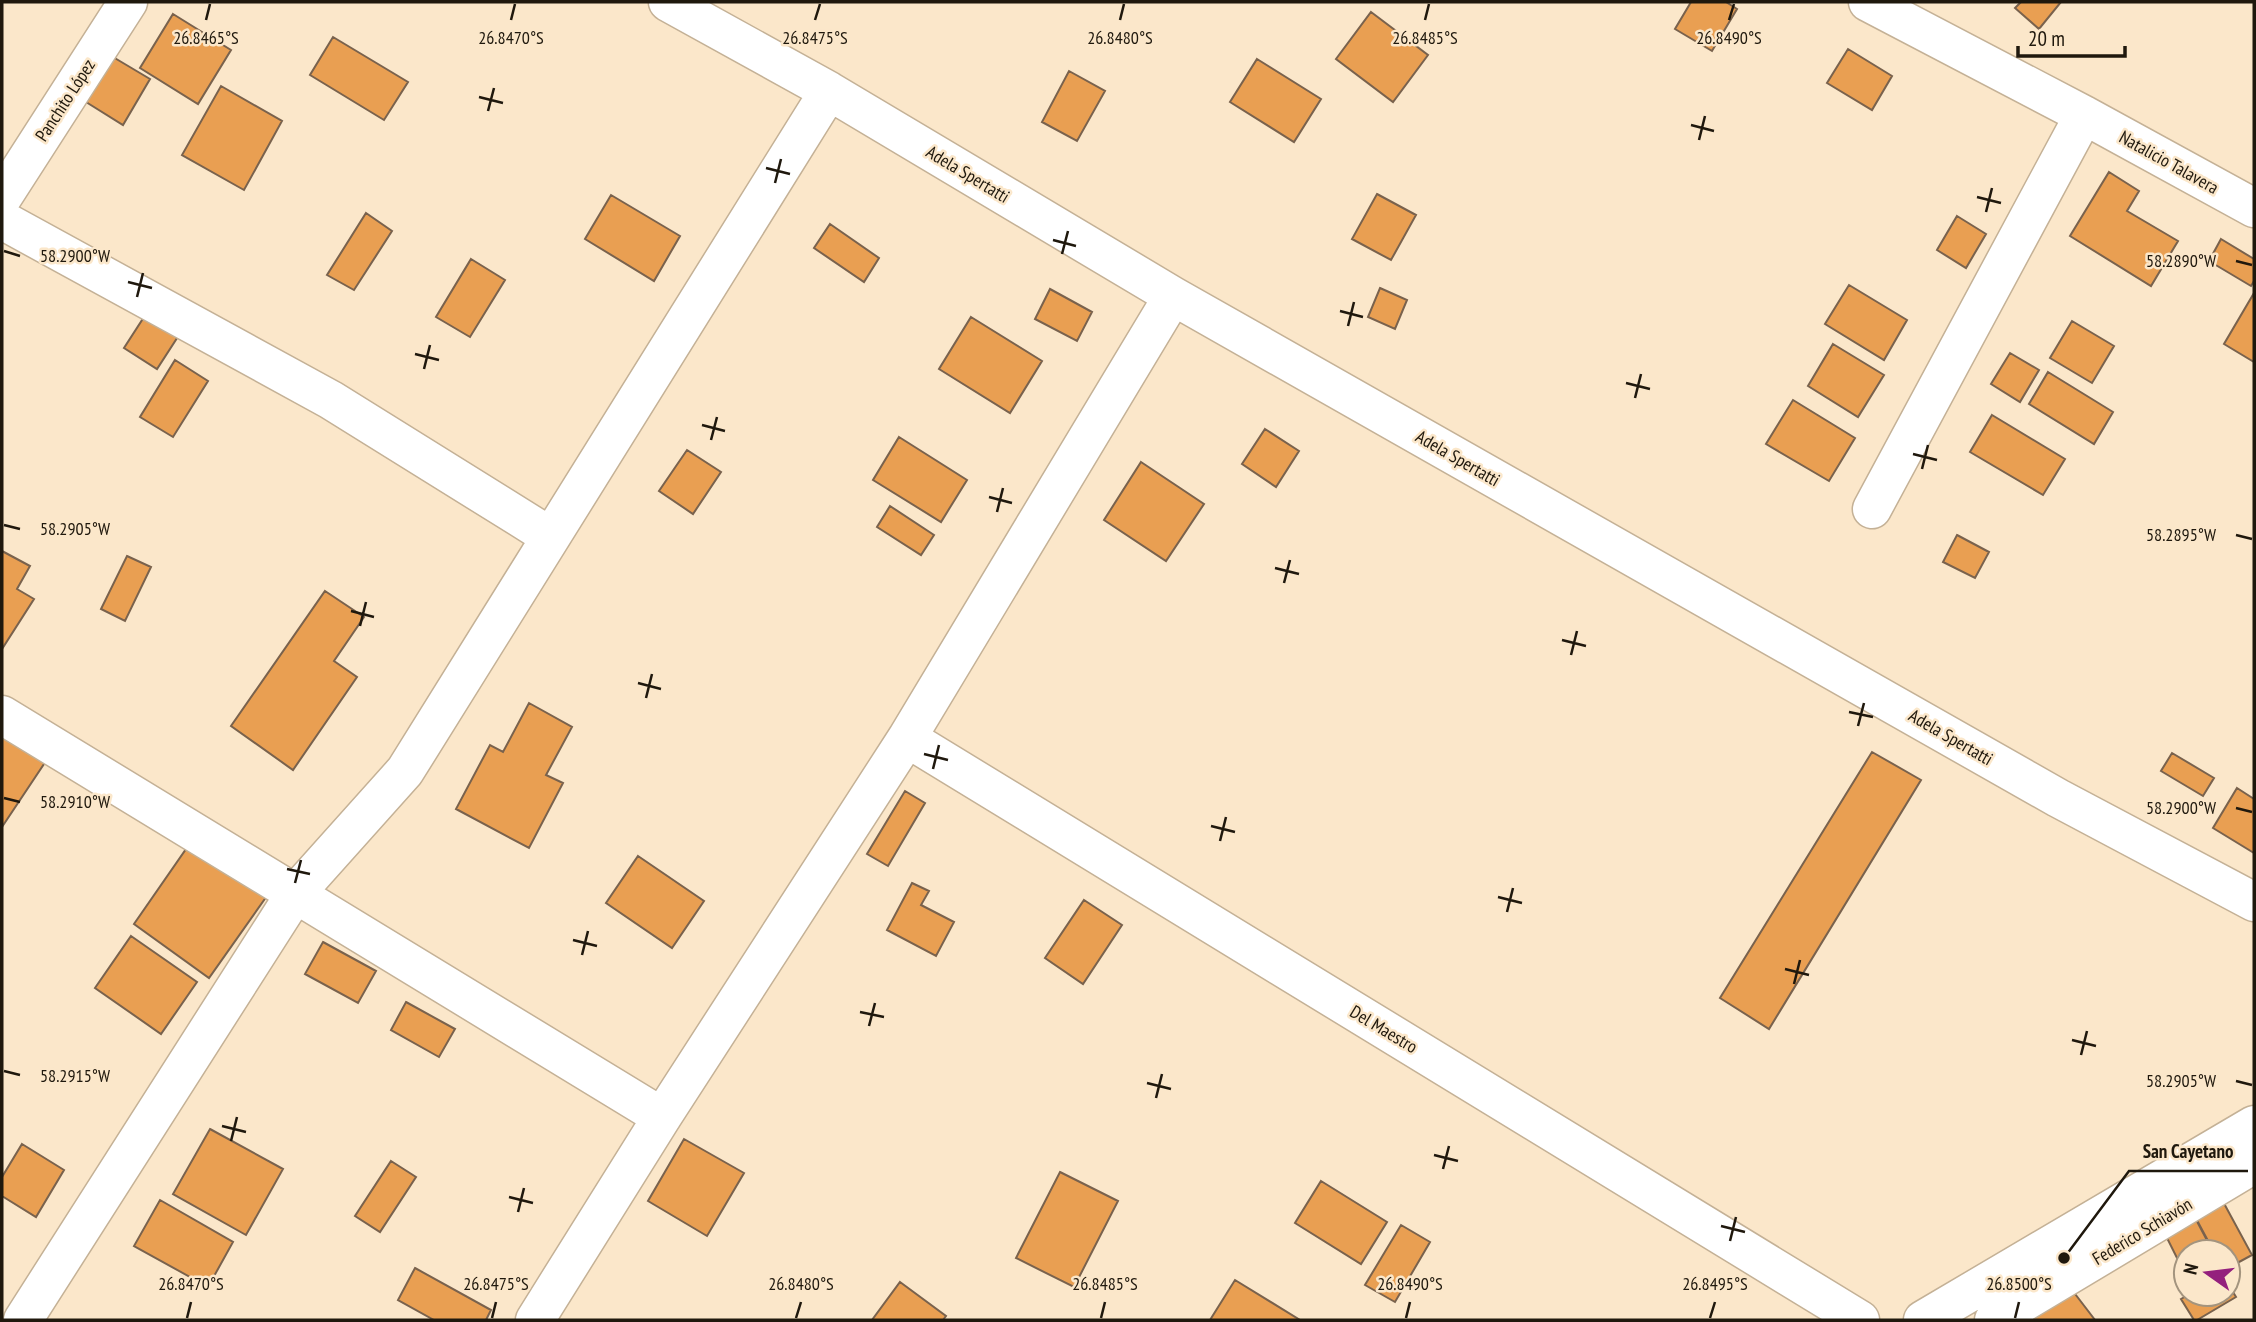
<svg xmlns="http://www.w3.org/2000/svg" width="2256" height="1322" viewBox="0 0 2256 1322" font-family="'PT Sans Narrow',sans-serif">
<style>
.building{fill:#e99f52;stroke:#79624d;stroke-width:2}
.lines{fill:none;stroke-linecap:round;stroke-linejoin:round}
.minor-casing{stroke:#c4b196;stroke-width:41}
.minor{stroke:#fff;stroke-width:38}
.ticks{fill:none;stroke:#1f180d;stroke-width:2.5}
.labels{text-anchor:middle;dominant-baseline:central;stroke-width:5;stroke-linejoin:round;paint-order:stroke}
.street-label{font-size:18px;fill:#1f180d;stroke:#fbe7ca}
.ticks-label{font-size:18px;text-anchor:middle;fill:#1f180d;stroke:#fbe7ca;stroke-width:5;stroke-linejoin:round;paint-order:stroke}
.leader{fill:none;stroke:#1f180d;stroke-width:2.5}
.callout-dot{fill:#1f180d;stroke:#fbe7ca;stroke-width:2.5}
.callout-label{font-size:19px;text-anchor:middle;font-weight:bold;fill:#1f180d;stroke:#fbe7ca;stroke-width:5;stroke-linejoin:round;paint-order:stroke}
</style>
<rect width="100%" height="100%" fill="#fbe7ca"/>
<!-- building -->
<path class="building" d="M1691,2H1726L1737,9L1712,51L1675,29Z
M2021,2H2061L2039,29L2015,8Z
M1371,12L1428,55L1393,102L1336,59Z
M173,14L231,50L198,104L140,68Z
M333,37L408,82L384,120L310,75Z
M1848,49L1892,76L1872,110L1827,83Z
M113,57L150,79L123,125L86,102Z
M1257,59L1321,99L1294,142L1230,102Z
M1069,71L1105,91L1077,141L1042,122Z
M221,86L282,121L244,190L182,155Z
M2109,172L2139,191L2127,211L2178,241L2151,286L2070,236Z
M1377,194L1416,215L1391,260L1352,239Z
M611,195L680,236L654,281L585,239Z
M366,213L392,231L354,290L327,275Z
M1957,216L1986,234L1966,268L1937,250Z
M830,224L879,258L864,282L814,248Z
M2221,239L2254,259V281L2251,286L2209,261Z
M471,259L505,280L470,337L436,317Z
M1849,285L1907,320L1884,360L1825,324Z
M1380,288L1407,300L1395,329L1368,317Z
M1050,289L1092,312L1077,341L1035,319Z
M2254,293V362L2224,344Z
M146,314L179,335L157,369L124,348Z
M971,317L1042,361L1010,413L939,369Z
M2072,321L2114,346L2092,383L2050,358Z
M1833,344L1884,375L1858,417L1808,386Z
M2010,353L2039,370L2020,402L1991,384Z
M175,360L208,381L173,437L140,417Z
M2048,372L2113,412L2094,444L2029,404Z
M1793,400L1855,438L1829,481L1766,444Z
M1992,415L2065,459L2043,495L1970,452Z
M1265,429L1299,451L1276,487L1242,464Z
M899,437L967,480L941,522L873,480Z
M687,450L721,472L693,514L659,491Z
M1141,462L1204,504L1166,561L1104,520Z
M890,506L934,535L921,555L877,527Z
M1957,535L1989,552L1975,578L1943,562Z
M2,551L30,566L17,589L34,599L2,649Z
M127,556L151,567L125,621L101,609Z
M325,591L364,617L334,661L357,677L293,770L231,726Z
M529,703L572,727L546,775L563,783L529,848L456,809L490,745L503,752Z
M2,717L52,752L2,827Z
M1872,752L1921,780L1769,1029L1720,998Z
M2172,753L2214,778L2203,796L2161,771Z
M2237,788L2254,799V853L2213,828Z
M905,791L925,803L888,866L867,854Z
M193,839L269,893L209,978L134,924Z
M638,856L704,901L672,948L606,903Z
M912,883L929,891L921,905L954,922L936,956L887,930Z
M1084,900L1122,925L1083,984L1045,958Z
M131,936L197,982L161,1034L95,988Z
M323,942L376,971L358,1003L305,974Z
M406,1002L455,1029L439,1057L391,1030Z
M210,1129L283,1169L246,1235L173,1194Z
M684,1139L744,1173L707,1236L648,1201Z
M22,1144L64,1170L36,1217L2,1196V1177Z
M391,1161L416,1177L380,1232L355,1216Z
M1060,1172L1118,1201L1074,1287L1016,1258Z
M1321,1181L1387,1222L1361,1264L1295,1223Z
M2220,1196L2252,1255L2228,1268V1252H2214L2192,1211Z
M160,1200L233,1242L208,1287L134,1246Z
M2191,1210L2210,1246L2198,1252H2186V1259L2179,1262L2161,1226Z
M1401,1225L1430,1242L1395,1302L1365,1285Z
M415,1268L491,1310L486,1320H434L398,1300Z
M1235,1280L1300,1320H1210Z
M900,1282L946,1316L943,1320H872Z
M2228,1284L2236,1297L2197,1320H2194L2181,1299L2190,1294H2228Z
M2069,1286L2095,1320H2035L2031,1315Z"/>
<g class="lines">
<defs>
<path id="minor" d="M668,2L829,91L1173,296L2058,798L2254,902
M1868,2L2084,115L2254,208
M2,198L128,2
M2,220L331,400L551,537
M1872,509L2084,115
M2,715L662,1117
M907,738L1860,1320
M23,1320L295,894L405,771L829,91
M535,1320L662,1117L907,738L1173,296
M1923,1320L2254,1125
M1994,1320L2254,1164"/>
</defs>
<!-- minor casing -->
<use href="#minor" class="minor-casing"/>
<!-- minor -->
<use href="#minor" class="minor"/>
</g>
<!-- ticks -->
<path class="ticks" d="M206,20L210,4M511,20L515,4M815,20L820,4M1120,20L1124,4M1425,20L1429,4M1729,20L1734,4M479,97L503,103M488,111L494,88M1691,125L1714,131M1699,140L1705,116M766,168L790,174M775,183L781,159M1977,197L2001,203M1986,212L1992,188M1053,240L1076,246M4,251L20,256M1062,254L1068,231M2236,261L2252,265M128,282L152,288M137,297L143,273M1340,311L1363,317M1348,326L1354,302M415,354L439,360M424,369L430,345M1626,383L1650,389M1635,398L1641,374M702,425L725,431M711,440L717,417M1913,454L1937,460M1922,469L1928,445M989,497L1012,503M997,512L1003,488M4,525L20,529M2236,535L2252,539M1275,568L1299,574M1284,583L1290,560M351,611L374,617M360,626L366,602M1562,640L1586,646M1571,655L1577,631M638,683L661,689M646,698L652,674M1849,712L1873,717M1858,726L1864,703M924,754L948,760M933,769L939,745M4,798L20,802M2236,808L2252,812M1211,826L1235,832M1220,841L1226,817M287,869L310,874M295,883L301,860M1498,897L1522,903M1507,912L1513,888M573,940L597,946M582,955L588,931M1785,969L1809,975M1794,984L1800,960M860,1012L884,1017M869,1026L875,1003M2072,1040L2096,1046M2081,1055L2087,1031M4,1071L20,1075M2236,1081L2252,1085M1147,1083L1171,1089M1156,1098L1162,1074M222,1126L246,1132M231,1141L237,1117M1434,1155L1458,1161M1443,1169L1449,1146M509,1197L533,1203M518,1212L524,1188M1721,1226L1745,1232M1730,1241L1736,1217M187,1318L191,1302M492,1318L496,1302M796,1318L801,1302M1101,1318L1105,1302M1406,1318L1410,1302M1710,1318L1715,1302M2015,1318L2019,1302"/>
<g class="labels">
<!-- street labels -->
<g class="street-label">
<text transform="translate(65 100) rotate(-57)">Panchito López</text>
<text transform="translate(2169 162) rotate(29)">Natalicio Talavera</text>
<text transform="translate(968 174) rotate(31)">Adela Spertatti</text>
<text transform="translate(1458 458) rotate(30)">Adela Spertatti</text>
<text transform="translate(1951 737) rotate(30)">Adela Spertatti</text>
<text transform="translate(1384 1029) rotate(31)">Del Maestro</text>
<text transform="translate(2142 1231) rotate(-31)">Federico Schiavón</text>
</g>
</g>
<g class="ticks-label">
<text x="206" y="44">26.8465°S</text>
<text x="511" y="44">26.8470°S</text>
<text x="815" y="44">26.8475°S</text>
<text x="1120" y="44">26.8480°S</text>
<text x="1425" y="44">26.8485°S</text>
<text x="1729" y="44">26.8490°S</text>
<text x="75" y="262">58.2900°W</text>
<text x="2181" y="267">58.2890°W</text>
<text x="75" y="535">58.2905°W</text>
<text x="2181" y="541">58.2895°W</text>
<text x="75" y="808">58.2910°W</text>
<text x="2181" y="814">58.2900°W</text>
<text x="75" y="1082">58.2915°W</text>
<text x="2181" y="1087">58.2905°W</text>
<text x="191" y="1290">26.8470°S</text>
<text x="496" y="1290">26.8475°S</text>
<text x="801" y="1290">26.8480°S</text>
<text x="1105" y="1290">26.8485°S</text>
<text x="1410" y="1290">26.8490°S</text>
<text x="1715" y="1290">26.8495°S</text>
<text x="2019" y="1290">26.8500°S</text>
</g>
<!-- callouts -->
<path class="leader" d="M2064 1258L2129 1171H2248"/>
<circle class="callout-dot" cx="2064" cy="1258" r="7"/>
<g class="callout-label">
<text x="2188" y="1158">San Cayetano</text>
</g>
<!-- border -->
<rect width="2256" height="1322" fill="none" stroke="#1f180d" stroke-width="7"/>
<!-- north arrow -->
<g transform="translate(2207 1273) rotate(284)"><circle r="33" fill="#fbe7ca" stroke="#a3947e" stroke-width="2"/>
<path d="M0-5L12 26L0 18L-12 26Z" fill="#94207d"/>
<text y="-10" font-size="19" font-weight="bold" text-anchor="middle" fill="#1f180d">N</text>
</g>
<!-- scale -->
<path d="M2018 46v10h107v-10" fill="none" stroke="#1f180d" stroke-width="3.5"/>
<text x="2028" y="46" font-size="21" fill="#1f180d" stroke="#fbe7ca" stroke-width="5" paint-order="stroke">20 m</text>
</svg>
